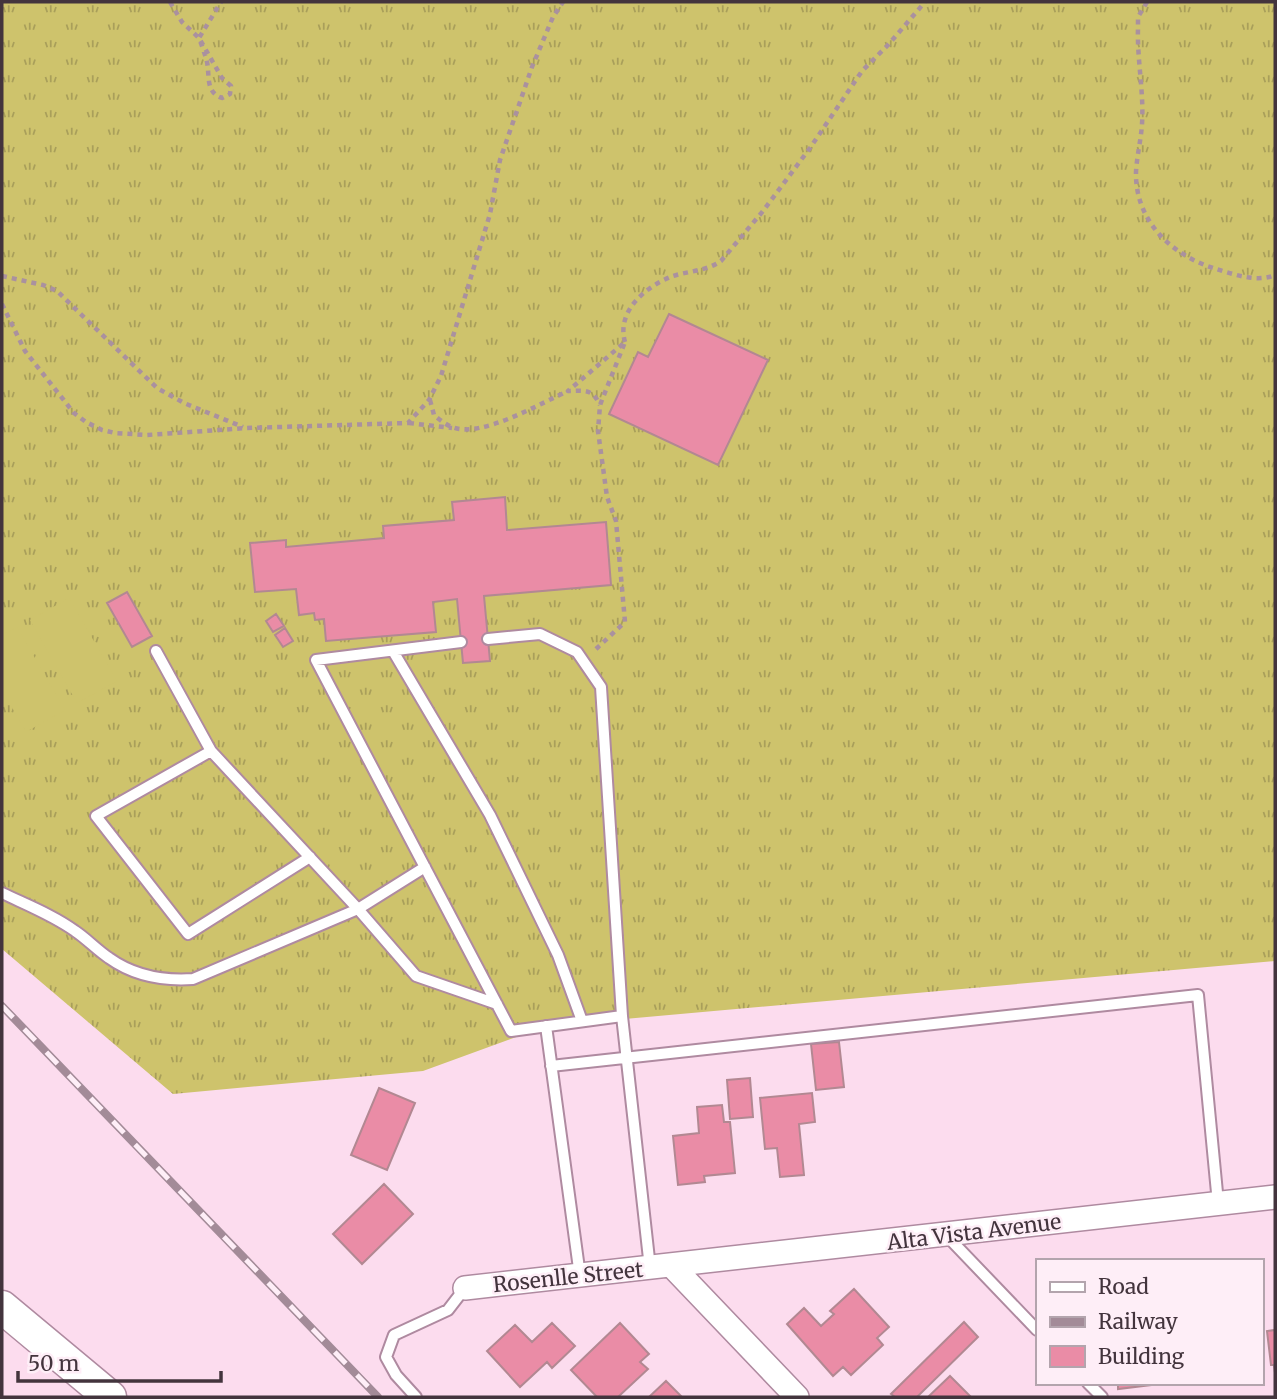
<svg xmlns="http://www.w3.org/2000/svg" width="1277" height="1399" viewBox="0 0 1277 1399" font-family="Merriweather,serif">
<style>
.grass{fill:url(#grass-tufts)}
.pitch{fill:#cec36c}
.building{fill:#ea8ca6;stroke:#b28892;stroke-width:2}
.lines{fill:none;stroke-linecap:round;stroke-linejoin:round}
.service-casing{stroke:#af8aa0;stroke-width:14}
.minor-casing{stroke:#af8aa0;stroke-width:26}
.secondary-casing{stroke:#af8aa0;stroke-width:35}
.path{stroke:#aa919f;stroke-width:4.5;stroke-dasharray:5 5;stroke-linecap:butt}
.service{stroke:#fff;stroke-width:10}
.minor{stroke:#fff;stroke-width:23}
.secondary{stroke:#fff;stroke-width:32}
.rail-casing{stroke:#a38b98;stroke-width:8}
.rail{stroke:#feeef7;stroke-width:5;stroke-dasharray:16;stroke-linecap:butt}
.labels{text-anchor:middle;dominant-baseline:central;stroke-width:5;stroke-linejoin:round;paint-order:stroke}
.street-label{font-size:21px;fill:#43343d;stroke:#feeef7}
</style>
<defs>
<pattern id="grass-tufts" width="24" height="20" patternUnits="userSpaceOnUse" patternTransform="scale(1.75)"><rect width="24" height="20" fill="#cec36c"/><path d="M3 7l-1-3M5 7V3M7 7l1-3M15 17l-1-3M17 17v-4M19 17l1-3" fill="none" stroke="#a99f5a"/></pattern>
</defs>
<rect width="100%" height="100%" fill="#fcdcee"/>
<!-- grass -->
<path class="grass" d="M2,2H1275V961L546,1026L423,1071L173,1094L2,949Z"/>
<!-- pitch -->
<path class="pitch" d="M69,598L117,681L77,703L30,620Z
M17,627L65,710L26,732L2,690V635Z"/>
<!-- building -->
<path class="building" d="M669,314L768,360L718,465L609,414L638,352L648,357Z
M505,497L507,530L606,522L611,585L484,596L490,661L463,663L457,599L433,602L436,632L326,641L324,619L315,620L314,613L299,615L296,589L255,592L250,543L286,540V547L384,538L383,526L454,520L452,502Z
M127,592L152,636L132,647L107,603Z
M276,614L284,626L273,632L266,621Z
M285,628L293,641L283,647L275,635Z
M839,1042L844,1087L816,1090L811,1044Z
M750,1078L753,1117L730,1119L727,1080Z
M379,1088L415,1103L387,1170L351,1155Z
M812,1093L815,1122L799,1124L804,1175L780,1177L777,1148L765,1149L760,1098Z
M722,1105L724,1122H730L735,1173L704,1176L705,1182L678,1185L673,1136L699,1133L697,1107Z
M384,1184L413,1214L362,1264L333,1234Z
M854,1289L889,1327L877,1338L883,1345L851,1375L843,1367L833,1376L787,1324L804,1308L821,1326L834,1314L830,1311Z
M964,1322L978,1337L917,1397H895L891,1394Z
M552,1323L575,1346L552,1368L547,1362L520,1387L487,1351L515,1325L532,1342Z
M620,1323L649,1354L640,1362L648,1369L618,1397H597L571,1370Z
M1275,1330V1373L1274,1365H1271L1267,1331Z
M950,1376L971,1397H928Z
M666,1381L682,1397H649Z
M1118,1383H1168L1118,1389Z"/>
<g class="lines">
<defs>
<path id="service" d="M488,639L540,634L577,652L601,687L622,1016L650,1268
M461,642L316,660L511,1031L622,1016
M156,651L211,751L358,909L425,867
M393,651L490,815L558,955L582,1021
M211,751L96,816L188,934L310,857
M2,893C27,905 53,915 75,931C87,939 97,950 109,958C134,976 163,981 193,979L358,909L416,976L497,1004
M546,1026L580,1276
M551,1066L1198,995L1218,1203
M946,1235L1037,1330
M1088,1383L1102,1397
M416,1397L396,1375L386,1357L394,1335L448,1310L465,1288"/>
<path id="minor" d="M672,1266L797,1397
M465,1288L1275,1197"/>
<path id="secondary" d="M2,1307L110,1397"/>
</defs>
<!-- service casing -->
<use href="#service" class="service-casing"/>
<!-- minor casing -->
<use href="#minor" class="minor-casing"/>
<!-- secondary casing -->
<use href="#secondary" class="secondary-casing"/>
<!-- path -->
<path class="path" d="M170,2L182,22L199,38L222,78L231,86L230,94L222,98C205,92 210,76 207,62C205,54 202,46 199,38L221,2
M1147,2L1138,17V28C1137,60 1144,92 1142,124C1141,140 1137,155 1136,172C1135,220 1170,254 1213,268C1233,274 1256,283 1275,275
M2,276L43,285L57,291L157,388L184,403L243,427
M2,304L25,351L51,384L74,413L86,422L102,430L115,433L147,435L247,428L408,423L429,400L441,376L490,214L500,160L532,67L553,17L563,2
M625,342C616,311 646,286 673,276C689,271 706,271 721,261L763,211L810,148L862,71L888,45L925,2
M430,400L434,415C439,419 446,425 452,427C480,439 541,403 568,391
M409,423L452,428
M596,649L625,622L616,521L607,497L598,431L600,405L625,342L568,391C585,391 592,388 600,405"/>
<!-- service -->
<use href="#service" class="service"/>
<!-- minor -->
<use href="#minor" class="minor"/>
<!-- secondary -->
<use href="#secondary" class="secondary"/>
<defs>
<path id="rail" d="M2,1006L378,1397"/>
</defs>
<!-- rail casing -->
<use href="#rail" class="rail-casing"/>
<!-- rail -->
<use href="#rail" class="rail"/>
</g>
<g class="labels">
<!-- street labels -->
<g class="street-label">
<text transform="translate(974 1232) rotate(-7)">Alta Vista Avenue</text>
<text transform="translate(568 1277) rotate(-6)">Rosenlle Street</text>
</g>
</g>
<!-- border -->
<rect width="1277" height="1399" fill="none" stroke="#43343d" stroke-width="7"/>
<!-- legend -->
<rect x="1036" y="1259" width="228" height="126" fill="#feeef7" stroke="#b3a4ad" stroke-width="2"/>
<rect x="1050" y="1282" width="35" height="10" fill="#ffffff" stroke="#b3a4ad" stroke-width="2"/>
<text x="1098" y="1294" font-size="21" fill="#43343d">Road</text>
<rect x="1050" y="1317" width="35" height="10" fill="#a38b98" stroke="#b3a4ad" stroke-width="2"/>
<text x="1098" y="1329" font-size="21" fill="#43343d">Railway</text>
<rect x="1050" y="1346" width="35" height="21" fill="#ea8ca6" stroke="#b3a4ad" stroke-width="2"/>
<text x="1098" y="1364" font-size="21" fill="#43343d">Building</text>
<!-- scale -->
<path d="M18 1371v10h203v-10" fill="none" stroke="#43343d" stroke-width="3.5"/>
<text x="28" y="1371" font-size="21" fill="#43343d" stroke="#feeef7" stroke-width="5" paint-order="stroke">50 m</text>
</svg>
